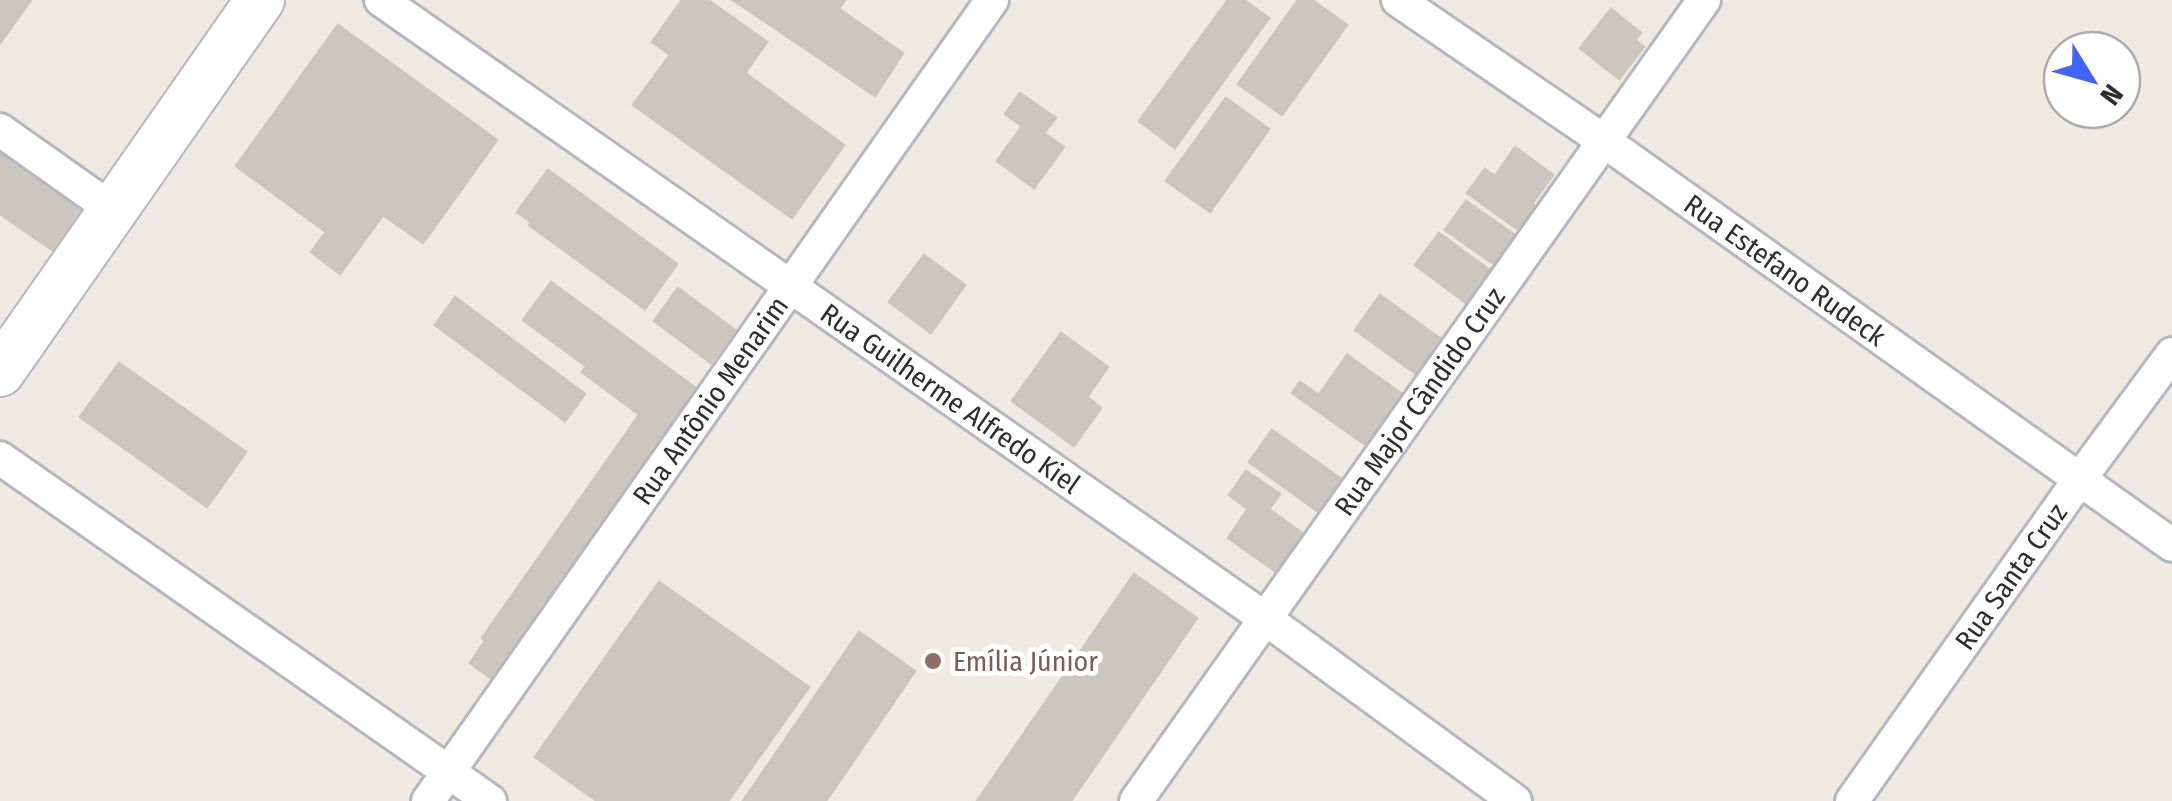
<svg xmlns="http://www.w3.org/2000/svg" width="2172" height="801" viewBox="0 0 2172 801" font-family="'Fira Sans Condensed',sans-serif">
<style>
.building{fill:#cbc7bf;stroke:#cbc5ba;stroke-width:2.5}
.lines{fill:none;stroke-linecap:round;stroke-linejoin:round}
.minor-casing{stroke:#b4b7c1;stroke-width:38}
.secondary-casing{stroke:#b4b7c1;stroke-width:52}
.minor{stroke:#fff;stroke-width:32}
.secondary{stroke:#fff;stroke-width:48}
.education-dot{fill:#8d6e63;stroke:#fff;stroke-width:4}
.labels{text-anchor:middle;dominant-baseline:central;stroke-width:10;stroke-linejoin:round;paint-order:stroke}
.street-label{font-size:28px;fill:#2e2e2e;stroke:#fff}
.education-label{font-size:28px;fill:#785e54;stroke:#fff;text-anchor:start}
</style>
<rect width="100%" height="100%" fill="#efe9e1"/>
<!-- building -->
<path class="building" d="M0,0H31L0,43Z
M682,0H708L767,42L745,73L844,145L792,218L633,105L670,55L652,42Z
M733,0H845L839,9L903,53L875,96Z
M1228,0H1244L1269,18L1175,148L1139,121Z
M1298,0H1312L1347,25L1282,115L1238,84Z
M1611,9L1641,33L1635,40L1644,47L1619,79L1580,48Z
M338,25L497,140L423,243L383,215L340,274L311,252L326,232L236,166Z
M1020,93L1056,118L1044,133L1064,147L1034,188L997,161L1022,126L1005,114Z
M1226,98L1269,129L1210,212L1166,181Z
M1515,147L1553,175L1532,204L1541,211L1524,234L1467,193L1485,169L1495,176Z
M0,151L90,213L61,256L0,214Z
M548,170L562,180L531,222L517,212Z
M562,180L677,264L645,309L529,225Z
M1466,201L1515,235L1495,265L1445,230Z
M1439,233L1491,271L1466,303L1415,265Z
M924,255L965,285L931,333L889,302Z
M551,282L614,328L586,366L523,320Z
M678,288L735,330L711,363L654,321Z
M1380,295L1445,342L1419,376L1355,330Z
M455,297L585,394L565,421L435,325Z
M614,328L701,392L668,436L582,372Z
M1061,333L1108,367L1087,397L1101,408L1074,446L1012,401Z
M1347,355L1405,396L1370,448L1292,393L1300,382L1319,395Z
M119,363L246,452L207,507L80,417Z
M639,415L668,436L496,682L470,663L485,641L482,638Z
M1272,430L1343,480L1320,513L1249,462Z
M1246,471L1280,494L1269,509L1306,536L1279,574L1228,538L1248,509L1229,495Z
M1134,574L1197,618L1071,801H977Z
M659,582L809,687L728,801H597L535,757Z
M859,632L915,671L826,801H743Z"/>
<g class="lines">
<defs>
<g id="minor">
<path id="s1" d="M381,0L1266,619L1515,801"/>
<path id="s2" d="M1398,0L1604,141L2172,545"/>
<path d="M0,130L113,210"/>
<path d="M0,458L490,801"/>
<path id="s3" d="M428,801L992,0"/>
<path id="s4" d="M1136,801L1704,0"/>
<path id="s5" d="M1852,801L2079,480L2172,354"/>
</g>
<path id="secondary" d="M0,372L260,0"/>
</defs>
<!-- minor casing -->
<use href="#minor" class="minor-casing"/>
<!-- secondary casing -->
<use href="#secondary" class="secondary-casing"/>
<!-- minor -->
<use href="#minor" class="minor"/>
<!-- secondary -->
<use href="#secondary" class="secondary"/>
</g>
<!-- markers -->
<circle class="education-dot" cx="933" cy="661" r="10"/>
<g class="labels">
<!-- street labels -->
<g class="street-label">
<text stroke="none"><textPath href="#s2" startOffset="472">Rua Estefano Rudeck</textPath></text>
<text stroke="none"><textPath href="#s1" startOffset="695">Rua Guilherme Alfredo Kiel</textPath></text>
<text stroke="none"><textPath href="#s3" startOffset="490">Rua Antônio Menarim</textPath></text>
<text stroke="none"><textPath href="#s4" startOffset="490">Rua Major Cândido Cruz</textPath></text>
<text stroke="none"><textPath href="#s5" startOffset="275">Rua Santa Cruz</textPath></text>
</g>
<!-- education labels -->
<g class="education-label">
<text x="953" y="661">Emília Júnior</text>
</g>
</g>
<!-- north arrow -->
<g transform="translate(2092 80) rotate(127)"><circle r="48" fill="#ffffff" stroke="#ababab" stroke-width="2.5"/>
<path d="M0-8L18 38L0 25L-18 38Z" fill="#4264fb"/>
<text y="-15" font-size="28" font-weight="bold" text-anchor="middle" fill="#2e2e2e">N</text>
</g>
</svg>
